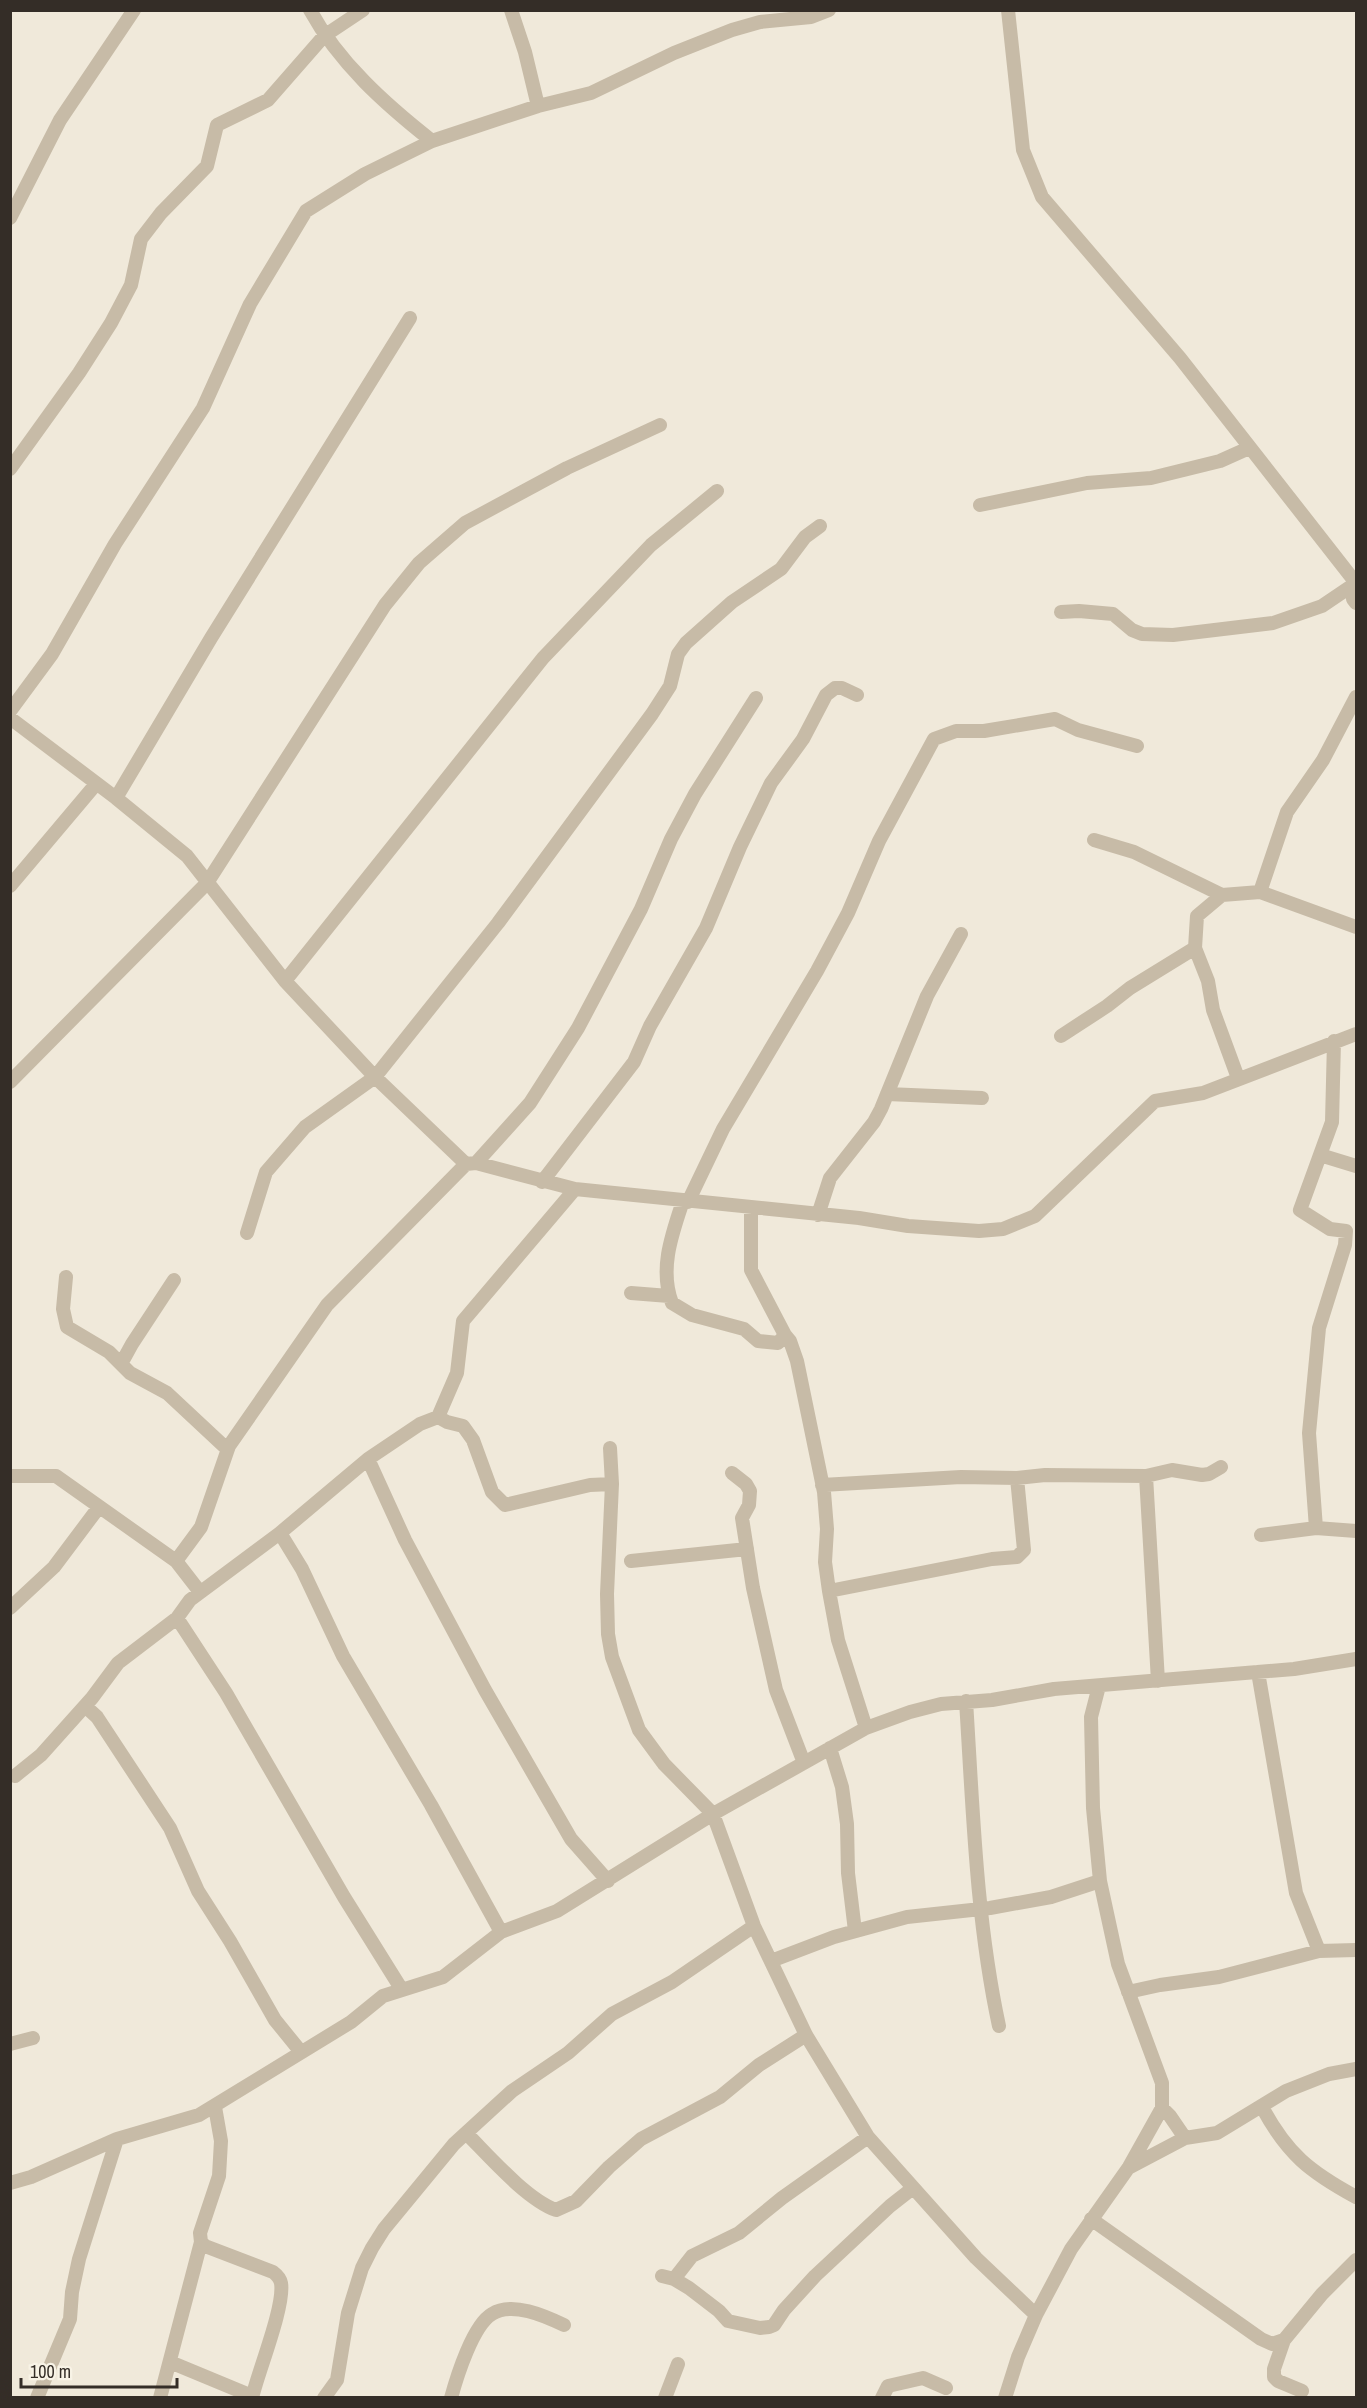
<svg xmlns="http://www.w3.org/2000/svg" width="1367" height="2408" viewBox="0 0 1367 2408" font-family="'Archivo Narrow',sans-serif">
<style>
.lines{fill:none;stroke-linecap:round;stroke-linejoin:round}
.minor{stroke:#c7bba7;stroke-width:14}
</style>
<rect width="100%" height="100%" fill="#f0e9da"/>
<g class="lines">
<!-- minor -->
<path class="minor" d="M310,10C339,63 385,104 432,141
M511,10L525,52L538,106
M1008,10L1023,150L1042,197L1180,358L1356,583L1353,599L1356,603
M10,218L60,120L134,10
M10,469L79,373L111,323L131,285L141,239L161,213L207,166L217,125L268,100L324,36L363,10
M980,505L1087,483L1151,478L1220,461L1249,448
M1061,612L1079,611L1113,614L1132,630L1142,634L1173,635L1273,623L1322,606L1356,583
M10,711L52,654L115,544L203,408L250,304L306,211L365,174L432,141L538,106L591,93L674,53L732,30L760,22L811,17L829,10
M10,718L116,798L187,856L285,981L375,1077L466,1164L476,1163L575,1189L859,1218L908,1226L979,1231L1003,1229L1035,1216L1155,1101L1203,1093L1356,1034
M116,798L211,638L410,318
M1094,840L1134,852L1222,895L1260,892L1356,927
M10,886L96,784
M1260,892L1287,812L1323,760L1356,697
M1222,895L1197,916L1195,948L1208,981L1213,1010L1238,1078
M285,981L543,658L651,545L717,491
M1061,1036L1107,1006L1130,988L1195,948
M10,1082L207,883L385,605L419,563L465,523L567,468L660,425
M887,1094L982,1098
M1320,1155L1356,1166
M476,1163L530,1103L578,1028L641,909L671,839L695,794L756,698
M542,1182L634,1062L650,1026L706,928L740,847L771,783L803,739L826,695L835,688H842L857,695
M683,1201C672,1234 659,1269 672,1303L692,1315L744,1329L758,1341L778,1343L785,1335L790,1341L797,1361L824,1492L827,1529L825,1562L829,1591L838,1640L866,1728
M688,1202L723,1129L817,971L848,913L879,841L934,739L956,731H984L1055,719L1078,730L1137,746
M751,1208V1270L785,1335
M818,1215L830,1178L874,1122L881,1109L927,996L961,934
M247,1233L266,1172L305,1127L375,1077L498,923L652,714L670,686L678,654L686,643L732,602L781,569L805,537L820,526
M66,1277L63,1309L67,1327L109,1352L130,1373L167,1393L227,1449
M631,1293L669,1296
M121,1364L132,1344L174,1280
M438,1417L457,1373L463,1321L575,1189
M610,1448L612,1484L607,1594L608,1634L612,1657L639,1730L664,1764L713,1814L754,1926L806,2035L868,2137L976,2258L1036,2315
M368,1459L405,1540L485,1690L571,1839L608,1881
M732,1473L746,1484L750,1491L749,1505L742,1518L753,1588L776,1690L804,1763
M10,1476H56L176,1561L200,1592
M1146,1476L1158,1681
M1017,1478L1045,1475L1146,1476L1172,1470L1202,1475L1209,1474L1221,1467
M822,1485L961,1477L1017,1478L1024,1550L1017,1557L992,1559L829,1591
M1316,1528L1309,1433L1319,1328L1345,1245L1346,1231L1330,1229L1300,1210L1332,1122L1334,1041
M280,1533L302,1569L343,1656L431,1805L501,1932
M1261,1535L1316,1528L1356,1531
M176,1561L201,1527L229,1446L327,1305L466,1164
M631,1561L747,1549
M10,1608L54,1567L99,1507
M177,1618L226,1693L344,1897L402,1990
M1258,1672L1296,1893L1319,1951
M966,1701C973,1810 976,1919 999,2026
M85,1706L97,1717L170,1828L198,1891L230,1941L275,2020L301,2052
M830,1748L842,1787L847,1824L848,1873L855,1931
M15,1776L41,1755L92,1698L118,1663L177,1618L190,1600L280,1533L368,1459L420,1424L438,1417L447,1422L463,1426L473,1440L492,1492L505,1505L590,1485L612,1484
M771,1961L834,1937L907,1917L990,1908L1051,1897L1100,1881
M1128,1992L1160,1985L1219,1977L1319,1951L1356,1950
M10,2044L33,2038
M215,2107L221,2141L219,2176L200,2233L201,2242L205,2246L273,2272C277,2275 280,2278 281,2283C285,2306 258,2372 252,2398
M1262,2107C1287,2154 1310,2172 1356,2197
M1162,2108L1170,2116L1185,2138
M466,2133C489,2156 526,2199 556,2210L576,2201L609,2167L641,2139L720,2097L759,2065L806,2035
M1130,2167L1185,2138L1217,2133L1286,2091L1329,2074L1356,2069
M10,2183L31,2177L117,2139L199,2115L351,2022L383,1996L443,1977L501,1932L557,1911L713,1814L866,1728L910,1712L941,1704L992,1700L1054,1689L1294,1669L1356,1659
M1091,2219L1261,2339L1272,2344L1284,2340L1322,2294L1356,2260
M662,2276L674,2279L689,2288L719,2311L728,2321L760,2328L769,2327L774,2325L784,2310L815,2276L890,2206L913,2188
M674,2279L692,2256L739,2233L782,2198L868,2137
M1284,2340L1274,2369V2377L1278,2381L1302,2391
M170,2362L252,2396
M37,2398L70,2319L72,2292L79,2259L117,2139
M160,2398L201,2242
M324,2398L337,2380L348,2313L362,2268L372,2248L384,2229L454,2144L512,2091L568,2053L612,2014L672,1982L754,1926
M451,2398C457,2376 473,2325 492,2314C512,2301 545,2316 564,2325
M665,2398L678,2364
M882,2398L888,2386L923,2378L946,2388
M1005,2398L1018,2357L1036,2315L1071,2249L1129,2167L1162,2108V2083L1118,1964L1100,1881L1093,1808L1091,1717L1099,1686"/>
</g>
<!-- border -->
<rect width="1367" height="2408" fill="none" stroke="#342d27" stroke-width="24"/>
<!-- scale -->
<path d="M21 2378v9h156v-9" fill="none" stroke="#342d27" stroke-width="3"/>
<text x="30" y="2378" font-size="18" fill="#342d27" stroke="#f8f3e6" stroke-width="4.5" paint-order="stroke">100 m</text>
</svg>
